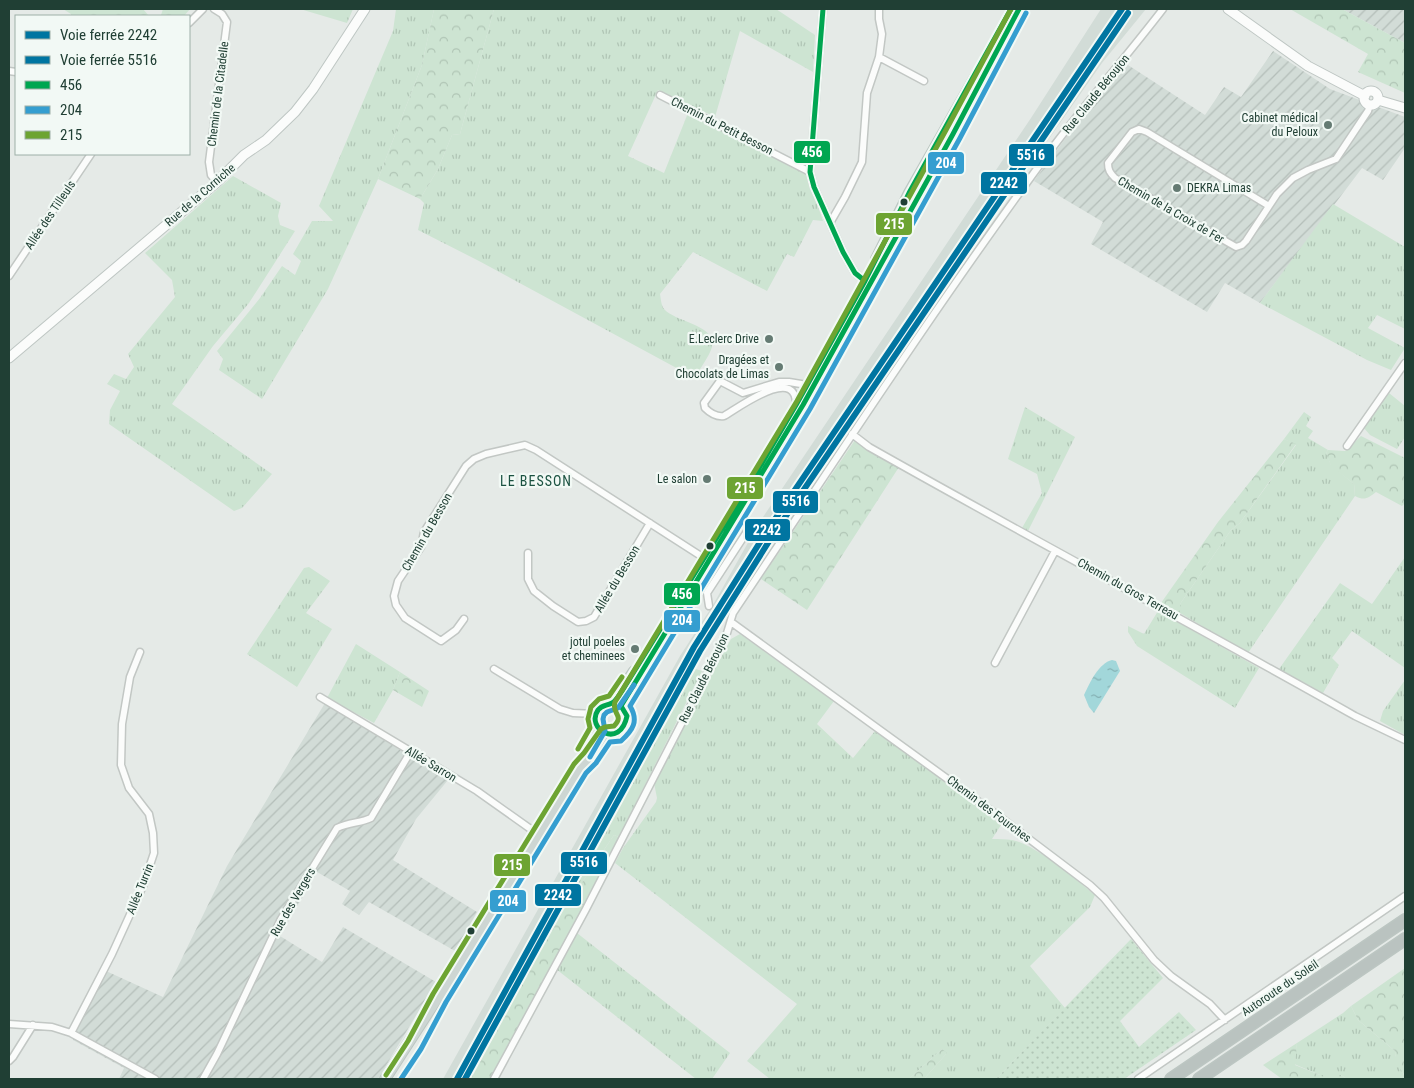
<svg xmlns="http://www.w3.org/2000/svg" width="1414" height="1088" viewBox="0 0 1414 1088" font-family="'Roboto Condensed',sans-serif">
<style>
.built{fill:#d2dcd7}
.industrial{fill:url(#industrial-furrows)}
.grass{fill:url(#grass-tufts)}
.forest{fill:url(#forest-crowns)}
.garden{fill:url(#garden-dots)}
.water{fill:url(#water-ripples)}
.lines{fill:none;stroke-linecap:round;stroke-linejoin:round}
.minor-casing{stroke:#c2c7c4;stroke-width:9}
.secondary-casing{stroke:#bec6c3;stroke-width:11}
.primary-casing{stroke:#bcc6c2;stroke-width:12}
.motorway-casing{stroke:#bcc6c2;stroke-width:14}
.minor{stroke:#fbfcfb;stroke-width:6}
.secondary{stroke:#fbfcfb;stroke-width:9}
.primary{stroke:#cdd6d3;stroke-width:10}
.motorway{stroke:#bac3c0;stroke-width:11}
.bus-1-casing{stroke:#f2f9f5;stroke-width:9}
.bus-2-casing{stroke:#f2f9f5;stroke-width:9}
.bus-3-casing{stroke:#f2f9f5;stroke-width:9}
.bus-1{stroke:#00a651;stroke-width:5}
.bus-2{stroke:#359ed0;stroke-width:5}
.bus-3{stroke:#6da432;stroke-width:5}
.rail-1-casing{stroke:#f2f9f5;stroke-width:10}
.rail-2-casing{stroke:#f2f9f5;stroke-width:10}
.rail-1{stroke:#0075a1;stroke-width:6}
.rail-2{stroke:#0075a1;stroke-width:6}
.poi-dot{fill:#657b73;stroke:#f2f9f5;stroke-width:2}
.bus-dot{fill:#203f34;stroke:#f2f9f5;stroke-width:2}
.labels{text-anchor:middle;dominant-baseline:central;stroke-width:4.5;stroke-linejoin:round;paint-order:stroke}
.street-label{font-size:12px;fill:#203f34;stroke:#f2f9f5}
.poi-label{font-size:12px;fill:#203f34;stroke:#f2f9f5;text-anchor:end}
.neighbourhood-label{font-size:14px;letter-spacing:1px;fill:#1b5241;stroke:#f2f9f5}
.line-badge{stroke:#f2f9f5;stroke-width:2}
.badge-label{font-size:14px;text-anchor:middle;font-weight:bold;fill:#fff}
</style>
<defs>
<pattern id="industrial-furrows" width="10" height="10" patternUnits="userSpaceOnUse" patternTransform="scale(1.25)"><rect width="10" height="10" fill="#d2dcd7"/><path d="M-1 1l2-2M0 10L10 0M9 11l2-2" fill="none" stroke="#b4beb9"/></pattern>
<pattern id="grass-tufts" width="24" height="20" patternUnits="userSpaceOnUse" patternTransform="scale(1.25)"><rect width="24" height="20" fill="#cde4d2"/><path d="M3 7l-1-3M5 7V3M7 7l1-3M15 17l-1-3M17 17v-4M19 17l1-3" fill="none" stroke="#b0c5b5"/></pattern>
<pattern id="forest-crowns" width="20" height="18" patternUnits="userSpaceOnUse" patternTransform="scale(1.25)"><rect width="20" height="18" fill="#cde4d2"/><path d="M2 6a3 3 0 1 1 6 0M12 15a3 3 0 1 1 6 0" fill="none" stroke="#b0c5b5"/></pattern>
<pattern id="garden-dots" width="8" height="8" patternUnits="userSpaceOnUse" patternTransform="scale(1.25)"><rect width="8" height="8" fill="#cde4d2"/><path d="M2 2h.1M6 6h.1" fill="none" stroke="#b0c5b5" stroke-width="1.8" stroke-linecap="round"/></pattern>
<pattern id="water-ripples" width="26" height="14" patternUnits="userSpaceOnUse" patternTransform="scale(1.25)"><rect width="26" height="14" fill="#a2d7da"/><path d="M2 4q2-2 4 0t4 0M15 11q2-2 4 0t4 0" fill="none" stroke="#84b0b2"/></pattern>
</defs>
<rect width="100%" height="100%" fill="#e5eae7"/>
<!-- built -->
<path class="built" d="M1101,9H1146L1102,63L1000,209L774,538L721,620L693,668L469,1079H443L680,656L713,605L759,523L1031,118Z"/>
<!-- industrial -->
<path class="industrial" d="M1342,9H1405V43Z
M1273,51L1330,89L1405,117V148L1383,180L1362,168L1260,303L1225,283L1207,312L1091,244L1103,222L1034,181L1082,116L1128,65L1205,115L1224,87L1241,97Z
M325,703L448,780L416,819L393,860L477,912L455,951L369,902L359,915L342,904L350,891L317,872L280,936L322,962L343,927L436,982L378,1079H119L124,1068L73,1040L78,1026L106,971L163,997L227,866Z"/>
<!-- grass -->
<path class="grass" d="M300,9H353L347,23Z
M396,9H434L422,65L378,179L328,289L262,399L219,370L223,359L217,351L260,298L282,266L295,275L301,261L293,254L312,221H333L319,206L393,31Z
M494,9H776L815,35L813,72L740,31L715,117L658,90L628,156L664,173L688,113L806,171L823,221L813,220L794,257L787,254L767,291L693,252L660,294C661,299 661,305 664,309C675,322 717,325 712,347C709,357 700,368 695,378L479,261L418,230L424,203L420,199L438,169L452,135L460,134Z
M233,176L281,203L278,216L280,225L295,231L249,303L213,346L172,404L272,474L242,508L234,511L109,424L110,410L120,391L107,384L114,374L126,379L134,367L128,354L175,297L172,280L145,253Z
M1333,204L1405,247V329L1377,315L1368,328L1405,348L1391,370L1367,360L1260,303Z
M1389,393L1405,406V437L1397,449L1370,435L1363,427Z
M1025,407L1075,437L1028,531L1022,528L1042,493L1037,474L1008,459Z
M1304,412L1311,417L1306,426L1313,431L1308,438L1328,450L1326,453L1331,465L1354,484L1355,496L1248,653L1180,613V604L1231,530L1240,523L1296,445L1284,439Z
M1405,557V668L1352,631L1332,658L1339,665L1323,693L1279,669L1340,583L1372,604Z
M309,567L330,581L306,613L332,629L297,687L247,654L304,568Z
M1158,611L1259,668L1235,708L1137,646L1128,632V626L1144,634Z
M740,634L834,701L817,724L853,758L875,731L932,772L1001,825L992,839C999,839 1006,839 1012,840C1035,844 1077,880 1095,895L1090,907L1030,966L1065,1008L996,1079H924L946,1054L942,1049L909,1079H770L747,1061L797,1004L615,863L623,848L656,802L657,798L654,783L731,639Z
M356,644L400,672L393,690L374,723L327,698Z
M693,668L702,671L619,837L614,835L554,924Z
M1405,680V735L1380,721L1383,711Z
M577,933L730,1053L712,1079H696L556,969Z
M1351,1006L1358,1020L1395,1051C1396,1065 1403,1069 1405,1079H1347L1341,1075H1320L1294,1064L1297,1043L1343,1013Z"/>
<!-- forest -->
<path class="forest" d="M63,9H143L149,16L161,15L163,9H190L184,16H71V14Z
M434,9H494L460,134L452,135L438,169L420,199L378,179L422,65Z
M1290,9H1342L1405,43V93L1358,72L1368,54Z
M1361,436L1405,458V503L1402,506L1376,492C1368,498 1365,501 1355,496L1354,484L1331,466L1326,453L1328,450L1345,451Z
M1284,439L1296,444L1240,523L1231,530L1180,604V613L1161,603L1218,522Z
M855,440L899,467L807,610L761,579Z
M400,672L429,691L422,707L393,690Z
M614,835L619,837L606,866L492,1079H469L554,924Z
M1405,968V1076L1396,1062L1395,1051L1358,1020L1351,1006Z
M1297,1043L1295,1065L1320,1075H1341L1347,1079H1282L1263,1065Z
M942,1049L947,1053L924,1079H909Z"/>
<!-- garden -->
<path class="garden" d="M1131,939L1163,978L1120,1021L1139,1047L1179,1012L1196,1030L1124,1079H996Z"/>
<!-- water -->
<path class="water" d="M1112,660L1116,661L1120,671L1094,713L1089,707L1084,695C1090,682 1099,663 1112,660Z"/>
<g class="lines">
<defs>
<path id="minor" d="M214,9L222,14L227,22L209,162L211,175L217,182
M823,9L810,172L814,187L843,252L855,273L865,281
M189,23L203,9
M879,57L924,81
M9,71L16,72
M660,95L810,172
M1269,206L1147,132L1139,129L1132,132L1108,163C1108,170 1110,173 1115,178L1236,247L1242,245L1246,241L1277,194L1293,178L1308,170L1336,159L1368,111L1370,105
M830,223L845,197L862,162L867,93L879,57L882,34L879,19V9
M9,276L91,154
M796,405C797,364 738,408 724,416C717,417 710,413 705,408L704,403L720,381L743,393L779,382H789L807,385
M852,434L869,447C1030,538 1194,625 1355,716L1405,740
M1347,446L1405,363
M528,553V579L534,591L553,606L578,622L586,621L594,617L650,523
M709,606L707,593L750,527L736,516
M464,619L456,630L441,641L405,618L396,605L394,596L398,581L421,547L424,532L466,466L474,459L486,454L525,445L536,450L704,558
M731,622L1000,817L1090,885L1104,898L1154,960L1171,976L1210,1004L1225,1020
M995,663L1055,551
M494,669L560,709L573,713L596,714
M320,697L477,791L539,835
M9,1024L52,1027L71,1033L155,1079
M71,1033L112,954L143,886L154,853L153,833L149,814L129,788L121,765L122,724L130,677L140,652
M9,1061L13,1057L33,1025
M203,1079L217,1054L281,919L337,828C349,822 361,823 371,818L411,751
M494,1079L586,909L691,705L727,633L733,613C837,458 939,301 1050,151C1086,103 1126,57 1163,9
M1138,1079L1405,896"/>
<path id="secondary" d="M1228,9L1308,66L1365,96
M1364 98a7 7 0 1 1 14 0a7 7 0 1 1-14 0Z
M1378,100L1405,108
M9,358L217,182L244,155L266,140L295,112L313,89L365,9"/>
<path id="primary" d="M876,259L909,193L975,77
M595 719a16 16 0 1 1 32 0a16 16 0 1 1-32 0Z
M613,703L634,671
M621,706L803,405L953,134L1019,9
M581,767L590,758L606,734
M385,1079L480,932L580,768L584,754L598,729"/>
<path id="motorway" d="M1171,1079L1405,920
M1199,1079L1405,939"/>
</defs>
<!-- minor casing -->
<use href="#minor" class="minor-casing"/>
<!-- secondary casing -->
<use href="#secondary" class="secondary-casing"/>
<!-- primary casing -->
<use href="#primary" class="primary-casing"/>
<!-- motorway casing -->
<use href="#motorway" class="motorway-casing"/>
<!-- minor -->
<use href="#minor" class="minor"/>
<!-- secondary -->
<use href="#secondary" class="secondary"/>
<!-- primary -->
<use href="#primary" class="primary"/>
<!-- motorway -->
<use href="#motorway" class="motorway"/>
<defs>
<path id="bus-1" d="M823,9L810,172L814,187L843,252L855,273L865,281
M1011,9L909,193L865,281L796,405L745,492L622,691C619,695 616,701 612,703C606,706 602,705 598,710C585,729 620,750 627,716L621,706L803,405L953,134L1019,9"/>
<path id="bus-2" d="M590,757L605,731L603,719L604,715L607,712L618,708L634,685
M401,1079L421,1049L446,1002L586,773L596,763L610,742L621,741C633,730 639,721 630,706L810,409L960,138L1026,13"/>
<path id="bus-3" d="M578,749L590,728L588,719L591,707L599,699L609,696L622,677
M386,1075L408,1041L433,994L574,764L584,753L601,729L605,727L614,726C625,715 611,714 615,702L797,401L946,130L1011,9"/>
</defs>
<!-- bus-1 casing -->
<use href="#bus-1" class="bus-1-casing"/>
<!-- bus-2 casing -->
<use href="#bus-2" class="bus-2-casing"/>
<!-- bus-3 casing -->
<use href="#bus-3" class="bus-3-casing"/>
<!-- bus-1 -->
<use href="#bus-1" class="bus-1"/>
<!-- bus-2 -->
<use href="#bus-2" class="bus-2"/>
<!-- bus-3 -->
<use href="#bus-3" class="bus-3"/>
<defs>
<path id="rail-1" d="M457,1079L694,647L767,531L1122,9"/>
<path id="rail-2" d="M465,1079L700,651L773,535L1128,13"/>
</defs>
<!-- rail-1 casing -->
<use href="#rail-1" class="rail-1-casing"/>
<!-- rail-2 casing -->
<use href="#rail-2" class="rail-2-casing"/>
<!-- rail-1 -->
<use href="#rail-1" class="rail-1"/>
<!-- rail-2 -->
<use href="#rail-2" class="rail-2"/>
</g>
<!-- markers -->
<g class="poi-dot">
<circle cx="1328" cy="125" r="5"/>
<circle cx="1177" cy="188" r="5"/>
<circle cx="769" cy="339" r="5"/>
<circle cx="779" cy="367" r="5"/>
<circle cx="707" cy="479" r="5"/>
<circle cx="635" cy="649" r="5"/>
</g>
<g class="bus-dot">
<circle cx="904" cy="202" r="4.5"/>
<circle cx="710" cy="546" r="4.5"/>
<circle cx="471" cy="931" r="4.5"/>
</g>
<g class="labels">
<!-- street labels -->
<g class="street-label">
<text transform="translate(218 94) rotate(-83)">Chemin de la Citadelle</text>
<text transform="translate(1096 94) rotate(-51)">Rue Claude Béroujon</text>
<text transform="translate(722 126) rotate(27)">Chemin du Petit Besson</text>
<text transform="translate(200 195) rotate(-41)">Rue de la Corniche</text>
<text transform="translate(1171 210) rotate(30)">Chemin de la Croix de Fer</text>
<text transform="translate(50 215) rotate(-56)">Allée des Tilleuls</text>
<text transform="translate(427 532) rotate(-60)">Chemin du Besson</text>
<text transform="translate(617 579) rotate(-59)">Allée du Besson</text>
<text transform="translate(1128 589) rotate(29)">Chemin du Gros Terreau</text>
<text transform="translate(704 678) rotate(-64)">Rue Claude Béroujon</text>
<text transform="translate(431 764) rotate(31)">Allée Sarron</text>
<text transform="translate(989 809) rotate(37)">Chemin des Fourches</text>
<text transform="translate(140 889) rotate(-68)">Allée Turrin</text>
<text transform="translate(293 902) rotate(-60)">Rue des Vergers</text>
<text transform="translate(1280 988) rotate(-34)">Autoroute du Soleil</text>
</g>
<!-- poi labels -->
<g class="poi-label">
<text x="1318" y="118">Cabinet médical<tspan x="1318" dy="14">du Peloux</tspan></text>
<text x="1187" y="188" text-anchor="start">DEKRA Limas</text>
<text x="759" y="339">E.Leclerc Drive</text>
<text x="769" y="360">Dragées et<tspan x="769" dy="14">Chocolats de Limas</tspan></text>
<text x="697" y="479">Le salon</text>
<text x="625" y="642">jotul poeles<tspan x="625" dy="14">et cheminees</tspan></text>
</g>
<!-- neighbourhood labels -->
<g class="neighbourhood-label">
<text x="536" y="481">LE BESSON</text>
</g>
</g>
<g class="line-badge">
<rect x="793" y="140" width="38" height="24" rx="5" fill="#00a651"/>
<rect x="1008" y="143" width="47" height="24" rx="5" fill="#0075a1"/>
<rect x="927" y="151" width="38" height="24" rx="5" fill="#359ed0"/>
<rect x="980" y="171" width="48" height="24" rx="5" fill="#0075a1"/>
<rect x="875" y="212" width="38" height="24" rx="5" fill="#6da432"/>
<rect x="726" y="476" width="38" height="24" rx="5" fill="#6da432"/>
<rect x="772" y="490" width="47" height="24" rx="5" fill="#0075a1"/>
<rect x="744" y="518" width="47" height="24" rx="5" fill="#0075a1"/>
<rect x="663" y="582" width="38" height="24" rx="5" fill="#00a651"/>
<rect x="663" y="609" width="38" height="24" rx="5" fill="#359ed0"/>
<rect x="560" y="851" width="48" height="24" rx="5" fill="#0075a1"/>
<rect x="493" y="853" width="38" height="24" rx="5" fill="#6da432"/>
<rect x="534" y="883" width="48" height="24" rx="5" fill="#0075a1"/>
<rect x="489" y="889" width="38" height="24" rx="5" fill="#359ed0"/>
</g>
<g class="badge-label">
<text x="812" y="157">456</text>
<text x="1031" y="160">5516</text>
<text x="946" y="168">204</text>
<text x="1004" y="188">2242</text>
<text x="894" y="229">215</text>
<text x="745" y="493">215</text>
<text x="796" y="506">5516</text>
<text x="767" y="535">2242</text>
<text x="682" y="599">456</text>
<text x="682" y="625">204</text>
<text x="584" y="867">5516</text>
<text x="512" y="870">215</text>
<text x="558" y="900">2242</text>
<text x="508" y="906">204</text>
</g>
<!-- border -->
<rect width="1414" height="1088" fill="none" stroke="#203f34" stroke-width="20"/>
<!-- legend -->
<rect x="15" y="15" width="175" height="140" fill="#f2f9f5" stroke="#9eafa8"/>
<rect x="25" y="31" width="25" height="8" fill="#0075a1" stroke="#9eafa8"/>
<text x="60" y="40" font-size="15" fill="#203f34">Voie ferrée 2242</text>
<rect x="25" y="56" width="25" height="8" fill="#0075a1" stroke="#9eafa8"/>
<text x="60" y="65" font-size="15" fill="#203f34">Voie ferrée 5516</text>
<rect x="25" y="81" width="25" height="8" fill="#00a651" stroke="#9eafa8"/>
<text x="60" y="90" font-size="15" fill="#203f34">456</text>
<rect x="25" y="106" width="25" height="8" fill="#359ed0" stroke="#9eafa8"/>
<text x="60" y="115" font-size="15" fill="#203f34">204</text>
<rect x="25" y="131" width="25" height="8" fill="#6da432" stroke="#9eafa8"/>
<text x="60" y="140" font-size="15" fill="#203f34">215</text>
</svg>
